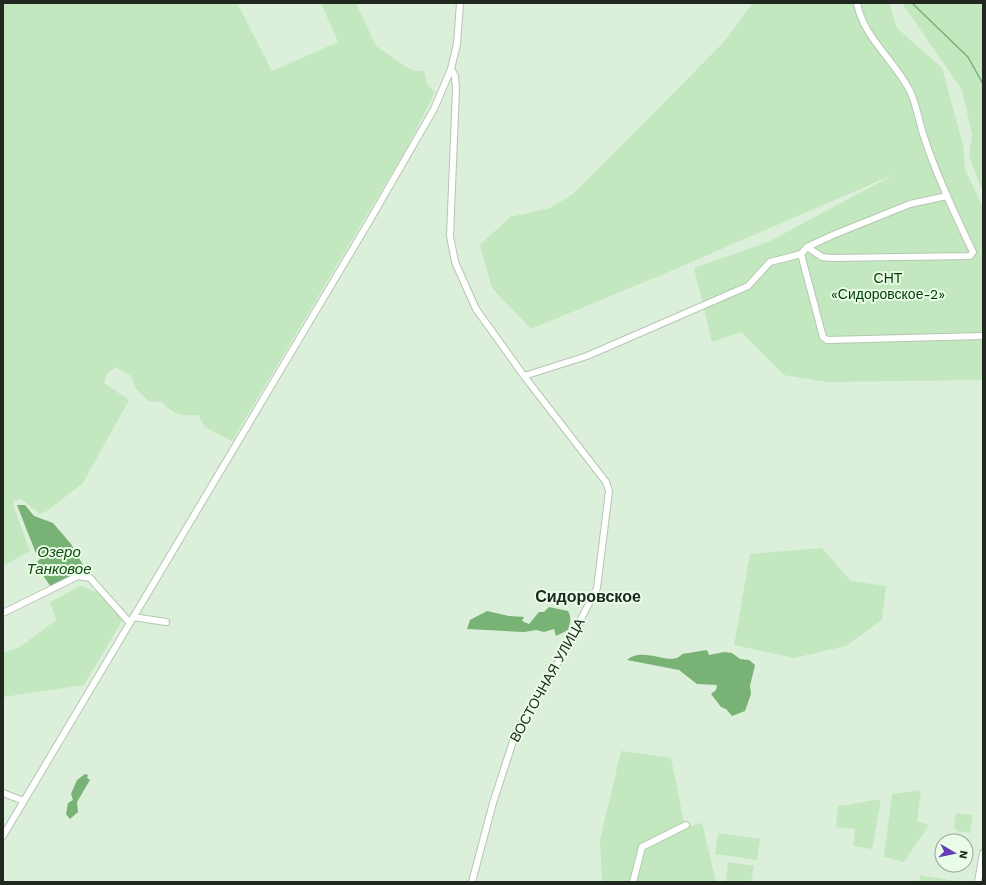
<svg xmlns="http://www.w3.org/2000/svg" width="986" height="885" viewBox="0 0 986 885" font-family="'Work Sans',sans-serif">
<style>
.green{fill:#c3e7bf}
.water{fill:#79b275}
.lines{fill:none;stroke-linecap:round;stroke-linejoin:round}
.stream{stroke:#79b275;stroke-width:1.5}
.minor-casing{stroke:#b5c7b3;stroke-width:8}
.minor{stroke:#fff;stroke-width:6}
.labels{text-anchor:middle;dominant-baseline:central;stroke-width:4;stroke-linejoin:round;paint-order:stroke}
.park-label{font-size:14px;fill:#003e00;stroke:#e9fce7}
.street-label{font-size:14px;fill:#212820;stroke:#e9fce7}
.water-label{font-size:15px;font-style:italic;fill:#0f4b0f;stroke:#e9fce7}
.quarter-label{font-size:16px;font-weight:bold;fill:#212820;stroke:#e9fce7}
</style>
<rect width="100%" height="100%" fill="#dcefda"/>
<!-- green -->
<path class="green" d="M3,3H237L272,71L338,42L321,3H356L376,46L411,70L424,71L427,84L435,92L408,146L232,441L205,427L198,415C180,416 175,416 162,402L149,401L136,389L131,376L116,367L106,375L104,383L129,400L83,483L47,511L40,514L21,499L15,500L13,504L30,551L3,566Z
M755,3H889L897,28L942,68L963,145L965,169L983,208V380L827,382L784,375L741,332L712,342L694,268L768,242L897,173L666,273L531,329L492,288L480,245L510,217L550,208L573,194L724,42L752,4Z
M902,3H983V192L969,156L972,135L962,90Z
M822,548L851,581L886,586L882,620L846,646L794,658L734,645L750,554Z
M81,586L102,594L123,619L84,685L3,697V653L20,647L56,620L50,602Z
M621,751L671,758L685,827L702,823L716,882H602L600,840Z
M921,790L917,821L929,825L904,862L884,857L892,794Z
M881,799L872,849L853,846L855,829L836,827L838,806Z
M956,813L973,815L970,833L957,831L954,827Z
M718,833L760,839L757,860L715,854Z
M728,862L754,866L751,882H726Z
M920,875L961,882H919Z"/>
<!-- water -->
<path class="water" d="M17,505H25L34,516L53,523L71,544L83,565L75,568L68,579L51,587L38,568L36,563L41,558L37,556Z
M549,607L568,611C572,618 570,623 568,630L556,636L554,629L544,632L536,630L524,632L467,629L470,620L487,611L509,616L524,617L522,621L529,624L539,612H544Z
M707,650L709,655L724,652L732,653L740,659L749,660L755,665L750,686L751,694L745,711L732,716L726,709L721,707L711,694L716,690L717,685L697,684L679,670L627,660C644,645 672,668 682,654Z
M85,774L88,775L87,778L90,780L77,802L78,812L70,819L66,814L68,803L73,800L71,794L77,780Z"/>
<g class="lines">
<!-- stream -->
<path class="stream" d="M912,3L968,57L983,84"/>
<defs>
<path id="minor" d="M451,69L455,76L456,89L450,236L455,262L476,309L524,376L606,482L609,491L597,588L563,654L516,732L493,803L472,882
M807,247L822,257L831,258L970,256L973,252C955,215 937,177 924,137C919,122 917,106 910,91C895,61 863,37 857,3
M801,254L823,337L827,340L983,336
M524,376L587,356L748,286L770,262L801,254L807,247L833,235L910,204L947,196
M3,613L78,576L90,578L130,623
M133,617L166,622
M3,793L24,801
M3,836L370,220L434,109L451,69L457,44L460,3
M633,882L642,847L686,825
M978,882L983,853"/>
</defs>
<!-- minor casing -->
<use href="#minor" class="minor-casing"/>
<!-- minor -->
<use href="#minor" class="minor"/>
</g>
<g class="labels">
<!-- park labels -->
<g class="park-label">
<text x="888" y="278">СНТ<tspan x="888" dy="16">«Сидоровское-2»</tspan></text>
</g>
<!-- street labels -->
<g class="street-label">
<text transform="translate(547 680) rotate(-61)">ВОСТОЧНАЯ УЛИЦА</text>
</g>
<!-- water labels -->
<g class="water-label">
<text x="59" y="552">Озеро<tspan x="59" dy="17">Танковое</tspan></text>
</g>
<!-- quarter labels -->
<g class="quarter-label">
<text x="588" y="596">Сидоровское</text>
</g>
</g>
<!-- border -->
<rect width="986" height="885" fill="none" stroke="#212820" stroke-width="8"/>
<!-- north arrow -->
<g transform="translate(954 853) rotate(99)"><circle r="19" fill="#e9fce7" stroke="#99a797"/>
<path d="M0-3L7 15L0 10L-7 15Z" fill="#643db6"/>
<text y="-6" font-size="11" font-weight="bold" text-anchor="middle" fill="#212820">N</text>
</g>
</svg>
